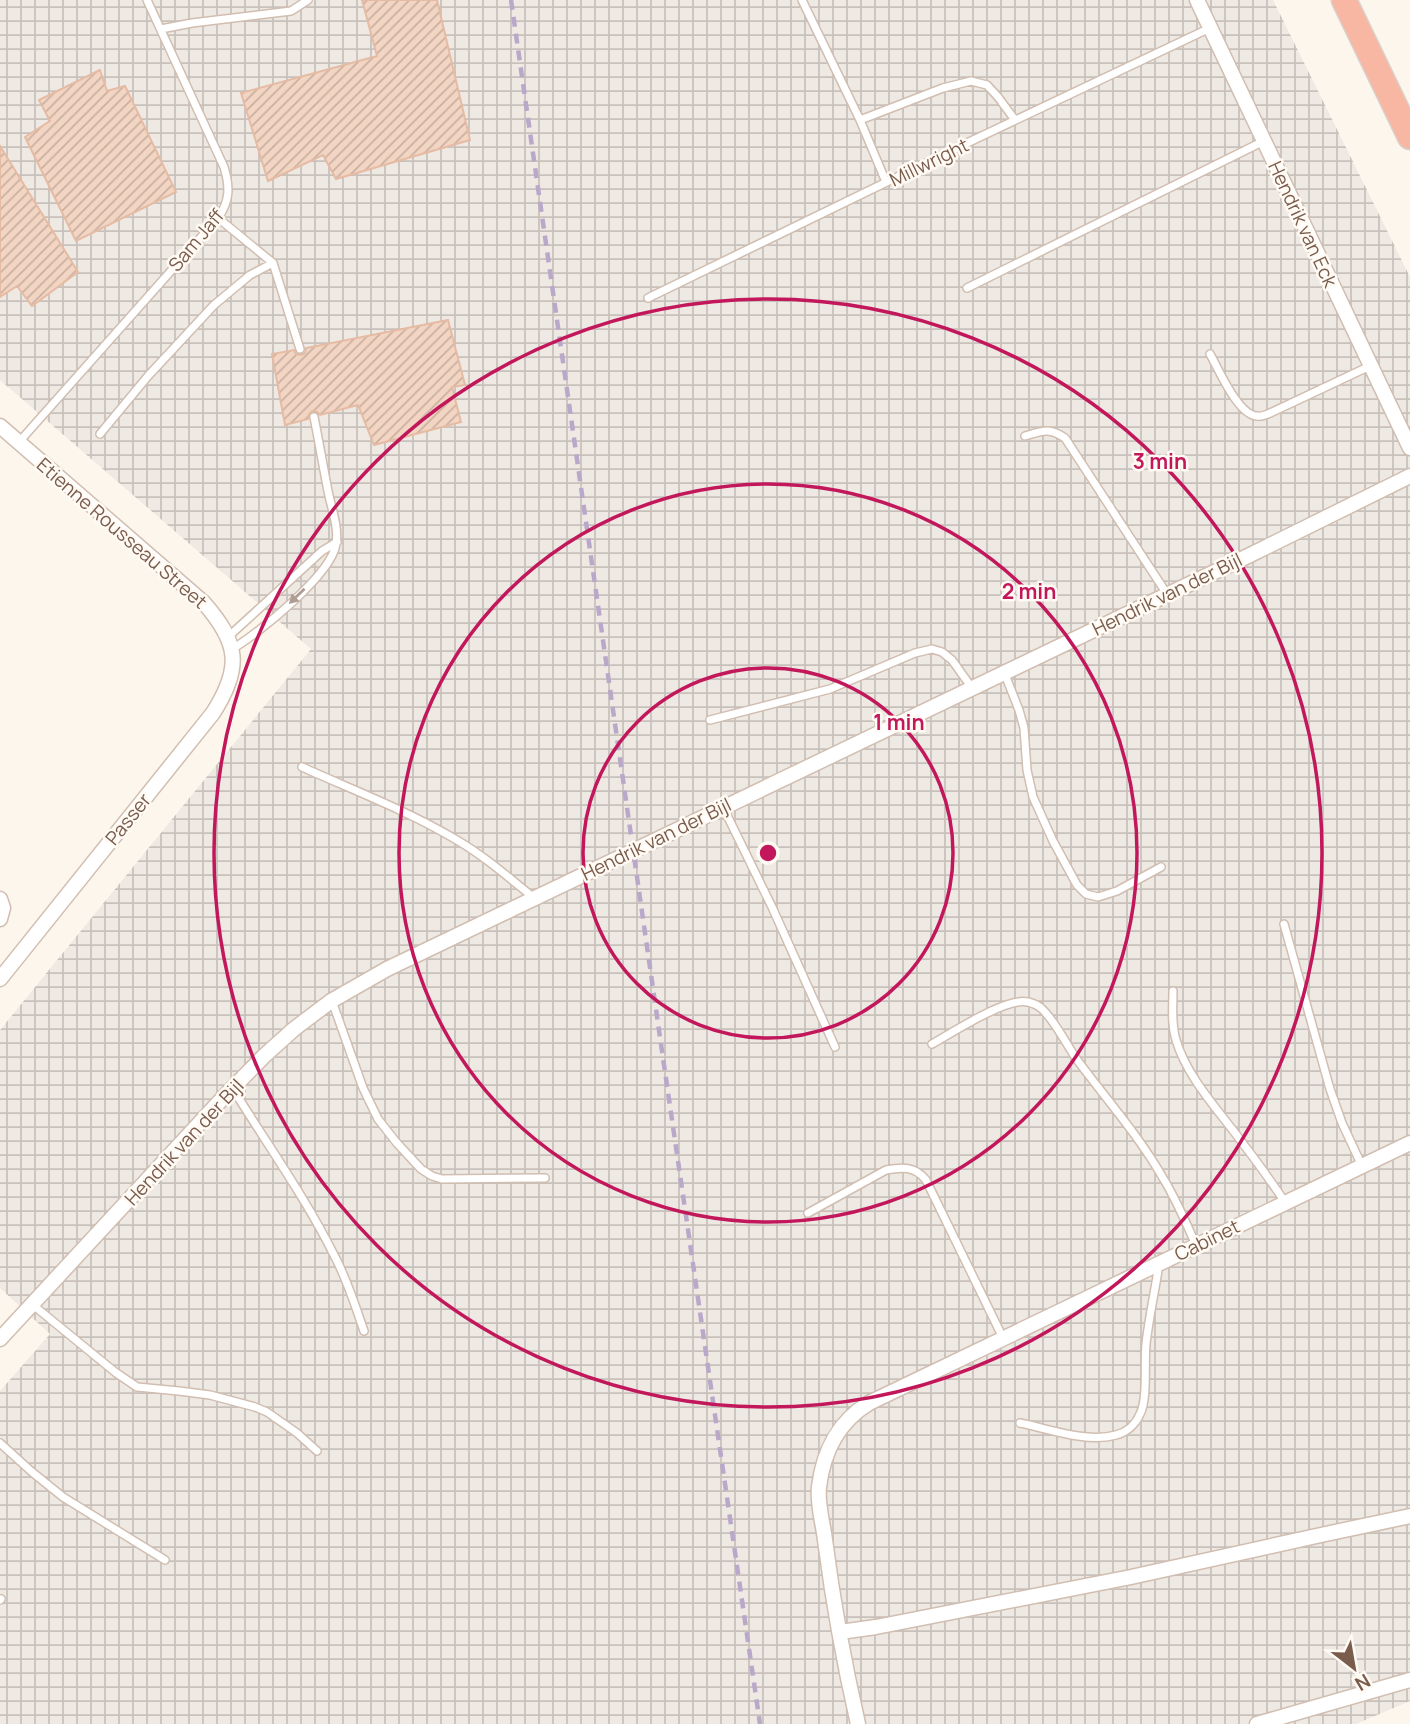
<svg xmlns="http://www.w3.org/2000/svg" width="1410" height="1724" viewBox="0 0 1410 1724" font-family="Manrope,sans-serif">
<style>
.industrial{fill:url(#industrial-grid)}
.building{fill:url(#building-hatch);stroke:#e6bba3;stroke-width:2}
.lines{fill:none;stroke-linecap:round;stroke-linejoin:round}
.lane-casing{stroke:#d1beb0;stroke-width:10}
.street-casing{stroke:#d1beb0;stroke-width:17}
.highway-casing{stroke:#dad1cd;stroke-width:27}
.lane{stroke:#fff;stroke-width:7}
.street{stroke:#fff;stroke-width:14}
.highway{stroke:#f7b7a3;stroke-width:24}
.rail{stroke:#b9a8c9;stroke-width:4.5;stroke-dasharray:10 7;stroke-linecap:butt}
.oneway{fill:#af9d94}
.ring{fill:none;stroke:#c2185b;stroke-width:3.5}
.labels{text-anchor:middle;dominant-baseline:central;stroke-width:5;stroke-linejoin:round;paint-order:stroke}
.street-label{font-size:19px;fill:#7a5c4d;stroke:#fffaf3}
.centre{fill:#c2185b;stroke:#fffaf3;stroke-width:3.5}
.ring-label{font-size:21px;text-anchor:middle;font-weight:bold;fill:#c2185b;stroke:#fffaf3;stroke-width:5;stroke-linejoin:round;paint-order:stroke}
</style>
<defs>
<pattern id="industrial-grid" width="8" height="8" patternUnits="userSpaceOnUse" patternTransform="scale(1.75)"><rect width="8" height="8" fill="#efe9e4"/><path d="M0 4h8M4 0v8" fill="none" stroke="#c7c0bb"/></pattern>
<pattern id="building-hatch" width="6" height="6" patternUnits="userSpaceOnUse" patternTransform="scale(1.75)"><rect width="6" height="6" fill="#f3d5c3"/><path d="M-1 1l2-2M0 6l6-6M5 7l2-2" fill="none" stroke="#cab0a1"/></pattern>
</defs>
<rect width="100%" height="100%" fill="#fdf6ec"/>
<!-- industrial -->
<path class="industrial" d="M0,0H1273L1410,277V1701L1356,1724H0V1391L50,1334L0,1288V1030L311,649L0,380Z"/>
<!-- building -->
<path class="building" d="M362,0H437L470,140L336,179L323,155L268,181L241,93L377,56Z
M100,70L107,91L125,86L176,192L76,241L25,137L50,121L39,100Z
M0,146L78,272L32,306L17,286L0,297Z
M448,320L465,385L452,387L461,422L374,445L358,405L320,415L317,412L312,411L309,414L308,419L285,425L272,354L294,350L296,354L301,355L305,353L306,348Z"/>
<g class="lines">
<defs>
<path id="lane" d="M802,0L860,120L886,182
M161,29L192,23L291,11L308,0
M860,120L943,88L971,81L987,85L998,97L1015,120
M218,218L273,263L300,349
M967,288L1264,141
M648,298L967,143L1210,28
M1210,354C1219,370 1238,415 1257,416C1261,417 1265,415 1268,414L1370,366
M100,434L148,376L214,305L250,275L273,263
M1025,436C1042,431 1049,427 1065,438L1167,594
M19,442L218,218C230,201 230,187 224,167L147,0
M228,637L322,551L337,542
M232,649C258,634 332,574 336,544C339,527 331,507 328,491C323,466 319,442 314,417
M1004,672L1019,710L1024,728L1027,770L1033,797L1053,841L1077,885L1086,894L1098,897L1117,891L1161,867
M710,720L830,689L915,653L932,649L942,652L952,660L972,688
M302,767C353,790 406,810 455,839C483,855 508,877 533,897
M723,807L772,907L835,1047
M1284,924L1330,1089L1342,1123L1362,1166
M1173,991C1173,1007 1171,1024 1176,1040C1187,1078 1221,1113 1244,1145C1258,1163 1272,1183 1285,1202
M332,1001L363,1088L378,1119L396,1142L421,1169L432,1176L442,1179L545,1178
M932,1044C952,1033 1006,997 1028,1002C1032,1003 1039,1006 1042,1009C1056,1022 1067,1046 1078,1061C1107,1100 1139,1136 1163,1178C1176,1199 1186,1223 1196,1245
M233,1089C267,1144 305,1197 334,1255C347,1279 355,1305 364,1331
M808,1213L886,1170C902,1167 915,1166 926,1180L1003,1338
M33,1305L115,1372L137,1387L179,1391L210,1395L255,1407L267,1412L297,1433L317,1451
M1020,1423C1050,1429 1086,1443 1116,1435C1127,1432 1136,1424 1140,1414C1148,1399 1144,1363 1146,1344C1149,1317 1155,1291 1159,1264
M0,1443L32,1472L63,1497L165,1560
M0,1600L1,1599"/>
<path id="street" d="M1197,0L1410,448
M0,426L204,603C239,643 242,668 213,713L0,979
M0,899L3,908L0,919
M0,1339L221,1100L264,1056L294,1029L331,1001L387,969L1250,555L1410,476
M840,1632L876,1627L1131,1577L1321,1535L1410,1516
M858,1724C844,1663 833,1602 825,1540C823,1523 817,1504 819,1487C823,1453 838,1422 869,1403L1410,1143
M1257,1724L1410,1680"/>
<path id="highway" d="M1344,0L1410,137"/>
</defs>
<!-- lane casing -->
<use href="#lane" class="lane-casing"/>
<!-- street casing -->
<use href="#street" class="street-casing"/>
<!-- highway casing -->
<use href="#highway" class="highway-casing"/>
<!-- lane -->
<use href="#lane" class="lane"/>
<!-- street -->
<use href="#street" class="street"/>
<!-- highway -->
<use href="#highway" class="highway"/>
<!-- rail -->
<path class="rail" d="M511,0L663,1058L760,1724"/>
</g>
<!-- one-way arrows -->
<defs><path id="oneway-solid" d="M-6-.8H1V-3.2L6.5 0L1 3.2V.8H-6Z" transform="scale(1.75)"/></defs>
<use class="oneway" href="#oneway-solid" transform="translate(297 596) rotate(136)"/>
<!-- distance rings -->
<g class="ring">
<circle cx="768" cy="853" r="185"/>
<circle cx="768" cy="853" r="369"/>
<circle cx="768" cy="853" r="554"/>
</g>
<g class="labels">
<!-- street labels -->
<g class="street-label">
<text transform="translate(929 162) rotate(-26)">Millwright</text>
<text transform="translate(1303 224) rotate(65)">Hendrik van Eck</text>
<text transform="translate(196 240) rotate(-50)">Sam Jaff</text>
<text transform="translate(122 533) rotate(41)">Etienne Rousseau Street</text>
<text transform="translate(1167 594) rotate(-26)">Hendrik van der Bijl</text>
<text transform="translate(128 819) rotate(-51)">Passer</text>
<text transform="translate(656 839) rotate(-26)">Hendrik van der Bijl</text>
<text transform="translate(184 1142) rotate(-47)">Hendrik van der Bijl</text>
<text transform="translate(1207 1240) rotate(-26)">Cabinet</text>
</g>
</g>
<circle cx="768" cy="853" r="10" class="centre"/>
<g class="ring-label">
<text x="1160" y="469">3 min</text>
<text x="1029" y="599">2 min</text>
<text x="899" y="730">1 min</text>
</g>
<!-- north arrow -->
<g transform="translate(1354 1668) rotate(149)" stroke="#fffaf3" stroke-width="5" paint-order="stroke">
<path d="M0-5L12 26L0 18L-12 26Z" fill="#7a5c4d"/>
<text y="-10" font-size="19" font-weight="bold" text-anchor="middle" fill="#7a5c4d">N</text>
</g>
</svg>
